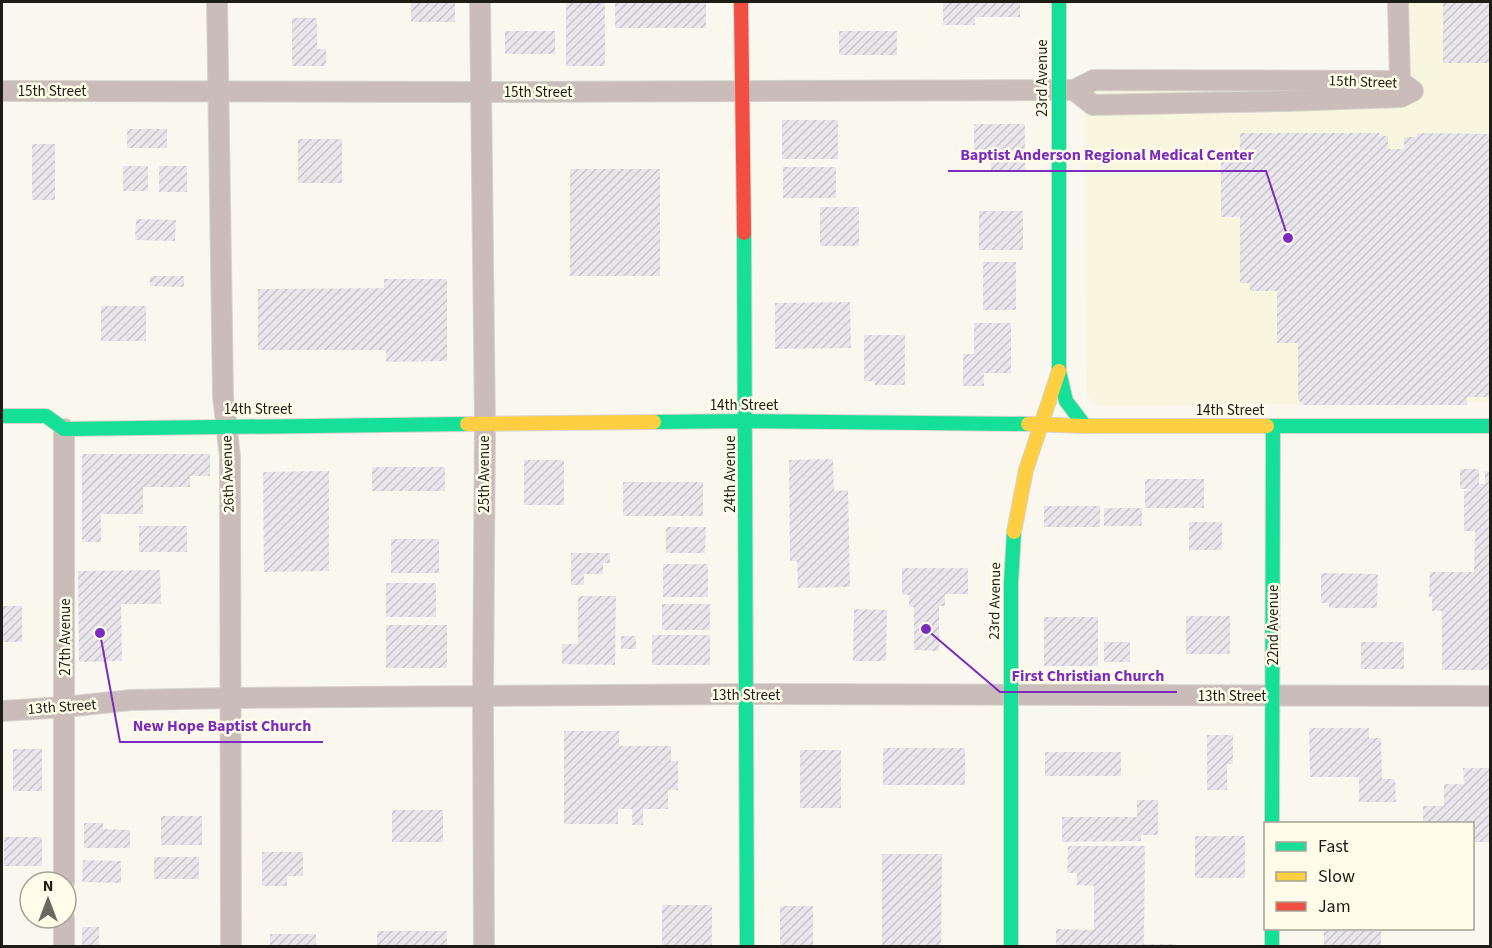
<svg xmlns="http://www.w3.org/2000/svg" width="1492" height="948" viewBox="0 0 1492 948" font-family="'Source Sans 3',sans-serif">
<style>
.built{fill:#f9f6e0}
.building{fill:url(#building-hatch)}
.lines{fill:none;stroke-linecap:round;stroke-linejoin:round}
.street-casing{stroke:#d6d4cc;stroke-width:22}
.fast-casing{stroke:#d6d4cc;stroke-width:16}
.slow-casing{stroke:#d6d4cc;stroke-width:16}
.jam-casing{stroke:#d6d4cc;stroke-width:16}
.street{stroke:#cabdb9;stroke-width:20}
.fast{stroke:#16e098;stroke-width:14}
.slow{stroke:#ffcf43;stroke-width:14}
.jam{stroke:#f24e42;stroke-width:14}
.labels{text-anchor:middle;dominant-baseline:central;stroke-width:5;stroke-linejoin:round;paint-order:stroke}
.street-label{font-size:15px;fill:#1e1d15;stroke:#fffce9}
.leader{fill:none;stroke:#7b2cbf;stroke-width:2}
.callout-dot{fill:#7b2cbf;stroke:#fffce9;stroke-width:2}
.callout-label{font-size:16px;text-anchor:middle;font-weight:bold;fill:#7b2cbf;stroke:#fffce9;stroke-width:5;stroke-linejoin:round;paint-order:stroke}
</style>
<defs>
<pattern id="building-hatch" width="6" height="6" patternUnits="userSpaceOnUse" patternTransform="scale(1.5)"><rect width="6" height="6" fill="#e8e6eb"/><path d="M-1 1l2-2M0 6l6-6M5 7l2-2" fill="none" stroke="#c7c5c9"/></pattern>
</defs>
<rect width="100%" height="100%" fill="#faf8ee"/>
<!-- built -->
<path class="built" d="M1407,2H1490V402L1097,406L1087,396L1084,80L1408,77Z"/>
<!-- building -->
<path class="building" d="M411,2H455V22H411Z
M566,2H605V66H566Z
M615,2H706V28H615Z
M943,2H1020V17H975V25H943Z
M1443,2H1490V63H1443Z
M292,18H317V49H326V66H292Z
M505,31H555V54H505Z
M839,31H897V55H839Z
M782,120H838V159H782Z
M974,124H1025V170H991V158H974Z
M127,129H167V148H127Z
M1240,133H1379V136H1388V149H1404V137H1417V133L1490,134V397H1467V405H1303L1298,399V343H1277V291H1250V283H1240V217H1221V154H1240Z
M298,139H342V183H298Z
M32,144H55V200H32Z
M123,166H148V191H123Z
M159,166H187V192H159Z
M783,167H836V198H783Z
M570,169H660V276H570Z
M820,207H859V246H820Z
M979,211H1023V250H979Z
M136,219L176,220L175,241L135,240Z
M983,262H1016V310H983Z
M150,276H184V287L150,286Z
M384,279H447V361L386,362V350H258V289L384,288Z
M850,302L851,348L775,349V303Z
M101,306H146V341H101Z
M974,323H1011V373H984V386H963V354H974Z
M864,335H905V385H875V381H864Z
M82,454H210V476H190V487H143V514H101V542H82Z
M833,459L834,491L848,490L850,587L798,588L797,561H790L789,460Z
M524,460H564V505H524Z
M372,467H445V491H372Z
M1460,469H1479V484H1485V471L1490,472V670H1442V611H1432V597H1429L1430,572H1474L1475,531H1464V491H1471V489H1460Z
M329,471V571L264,572L263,472Z
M1145,479H1204V508H1145Z
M623,482H703V516H623Z
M1044,506H1100V527H1044Z
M1104,508H1142V526H1104Z
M1189,522H1222V550H1189Z
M139,526H187V552H139Z
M666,527H706L705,553H666Z
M391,539H439V573H391Z
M571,553H610V563H603V574H584V585H571Z
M663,564H708V597H663Z
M902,568H968V594H945V606H939V651L914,650V607H909V595H902Z
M160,570L161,604H121L122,661L79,662L78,571Z
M1321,573L1378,574L1377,608H1329V603H1321Z
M386,583H436V617H386Z
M578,596H616L615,665L562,664V644H578Z
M662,604H710V630H662Z
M2,606H22V642H2Z
M854,609L887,610L886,661H853Z
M1186,616H1230V654H1186Z
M1044,617H1098V666H1044Z
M386,625H447V668H386Z
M652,635H710V665H652Z
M621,636H636V649H621Z
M1104,642H1130V662H1104Z
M1361,642H1404V669H1361Z
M1309,728H1369V738H1381L1382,779H1395L1396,802H1359V777H1310Z
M564,731H619V746H671V761H678V790H668V809H643V825H632V809H618V824H564Z
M1207,735H1233V764H1227V790H1207Z
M883,748H965V785H883Z
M13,749H42V791H13Z
M800,750H841V808H800Z
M1045,752H1121V776H1045Z
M1463,768H1490V842H1472V824H1423V806H1444V784H1464Z
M1137,800H1158V835H1141V841L1062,842V817H1137Z
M392,810H443V842H392Z
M161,816H202V845H161Z
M84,823H103V829L130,830V848H84Z
M1195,836H1245V878H1195Z
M4,837H42V866H4Z
M1068,846H1145L1144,944H1176V946H1056V929L1094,930V886L1077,885V873H1067Z
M262,852H303V876H287V886H262Z
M882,854H942L941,946H882Z
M154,857H199V879H154Z
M83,860L121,861V883L82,882Z
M662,905H712V946H662Z
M780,906H813V946H780Z
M82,927H99V946H82Z
M377,931H447V946H377Z
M1324,931H1381V946H1324Z
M270,934H316V946H270Z"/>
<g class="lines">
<defs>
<path id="street" d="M217,2L223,396L230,457L231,946
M480,2L485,424L483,698L484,946
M1398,2L1400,81
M2,91L480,92L1059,90H1074L1094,80L1400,81L1413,91L1401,97L1287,101L1093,105L1074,90
M2,711L65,707L131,700L231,698L746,694L1490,696
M64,882V429
M64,946V918"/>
<path id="fast" d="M1059,2V371L1066,401L1085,426
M744,233L747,946
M2,416H46L64,429L467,424
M654,422L746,421L1028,424
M1267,426H1490
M1272,824L1273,427
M1272,928V946
M1011,946V583L1014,532"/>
<path id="slow" d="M467,424L654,422
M1028,424L1085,426H1267
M1014,532L1026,470L1059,371"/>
<path id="jam" d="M741,2L744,233"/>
</defs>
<!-- street casing -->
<use href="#street" class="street-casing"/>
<!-- fast casing -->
<use href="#fast" class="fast-casing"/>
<!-- slow casing -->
<use href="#slow" class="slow-casing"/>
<!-- jam casing -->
<use href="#jam" class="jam-casing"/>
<!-- street -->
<use href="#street" class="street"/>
<!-- fast -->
<use href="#fast" class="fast"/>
<!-- slow -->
<use href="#slow" class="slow"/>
<!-- jam -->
<use href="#jam" class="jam"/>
</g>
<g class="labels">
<!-- street labels -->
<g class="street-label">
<text transform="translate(1042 78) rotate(-90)">23rd Avenue</text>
<text transform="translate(1363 82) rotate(2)">15th Street</text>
<text x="52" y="91">15th Street</text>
<text x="538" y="92">15th Street</text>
<text x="744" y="405">14th Street</text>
<text x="258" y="409">14th Street</text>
<text x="1230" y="410">14th Street</text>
<text transform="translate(228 474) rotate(-92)">26th Avenue</text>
<text transform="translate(484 474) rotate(-90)">25th Avenue</text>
<text transform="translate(730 474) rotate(-90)">24th Avenue</text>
<text transform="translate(995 601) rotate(-89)">23rd Avenue</text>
<text transform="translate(1273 625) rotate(-90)">22nd Avenue</text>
<text transform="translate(65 637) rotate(-90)">27th Avenue</text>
<text x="746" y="695">13th Street</text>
<text x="1232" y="696">13th Street</text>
<text transform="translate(62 707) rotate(-4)">13th Street</text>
</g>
</g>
<!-- callouts -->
<path class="leader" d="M1288 238L1266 171H948M926 629L1000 692H1177M100 633L120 742H323"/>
<g class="callout-dot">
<circle cx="1288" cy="238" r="6"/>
<circle cx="926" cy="629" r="6"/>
<circle cx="100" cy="633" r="6"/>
</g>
<g class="callout-label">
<text x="1107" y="160">Baptist Anderson Regional Medical Center</text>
<text x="1088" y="681">First Christian Church</text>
<text x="222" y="731">New Hope Baptist Church</text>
</g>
<!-- border -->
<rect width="1492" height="948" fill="none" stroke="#1e1d15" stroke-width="6"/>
<!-- legend -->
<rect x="1264" y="822" width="210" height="108" fill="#fffce9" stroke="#a5a394" stroke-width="1.5"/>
<rect x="1276" y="842" width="30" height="9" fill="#16e098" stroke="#a5a394" stroke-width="1.5"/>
<text x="1318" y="852" font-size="18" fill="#1e1d15">Fast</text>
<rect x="1276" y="872" width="30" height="9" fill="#ffcf43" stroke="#a5a394" stroke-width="1.5"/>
<text x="1318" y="882" font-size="18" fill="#1e1d15">Slow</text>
<rect x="1276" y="902" width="30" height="9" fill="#f24e42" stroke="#a5a394" stroke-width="1.5"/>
<text x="1318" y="912" font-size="18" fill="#1e1d15">Jam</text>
<!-- north arrow -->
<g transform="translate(48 900)"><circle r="28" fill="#fffce9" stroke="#a5a394" stroke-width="1.5"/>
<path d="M0-4.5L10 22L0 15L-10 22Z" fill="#6b6a61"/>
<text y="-9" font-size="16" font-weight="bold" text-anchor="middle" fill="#1e1d15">N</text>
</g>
</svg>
